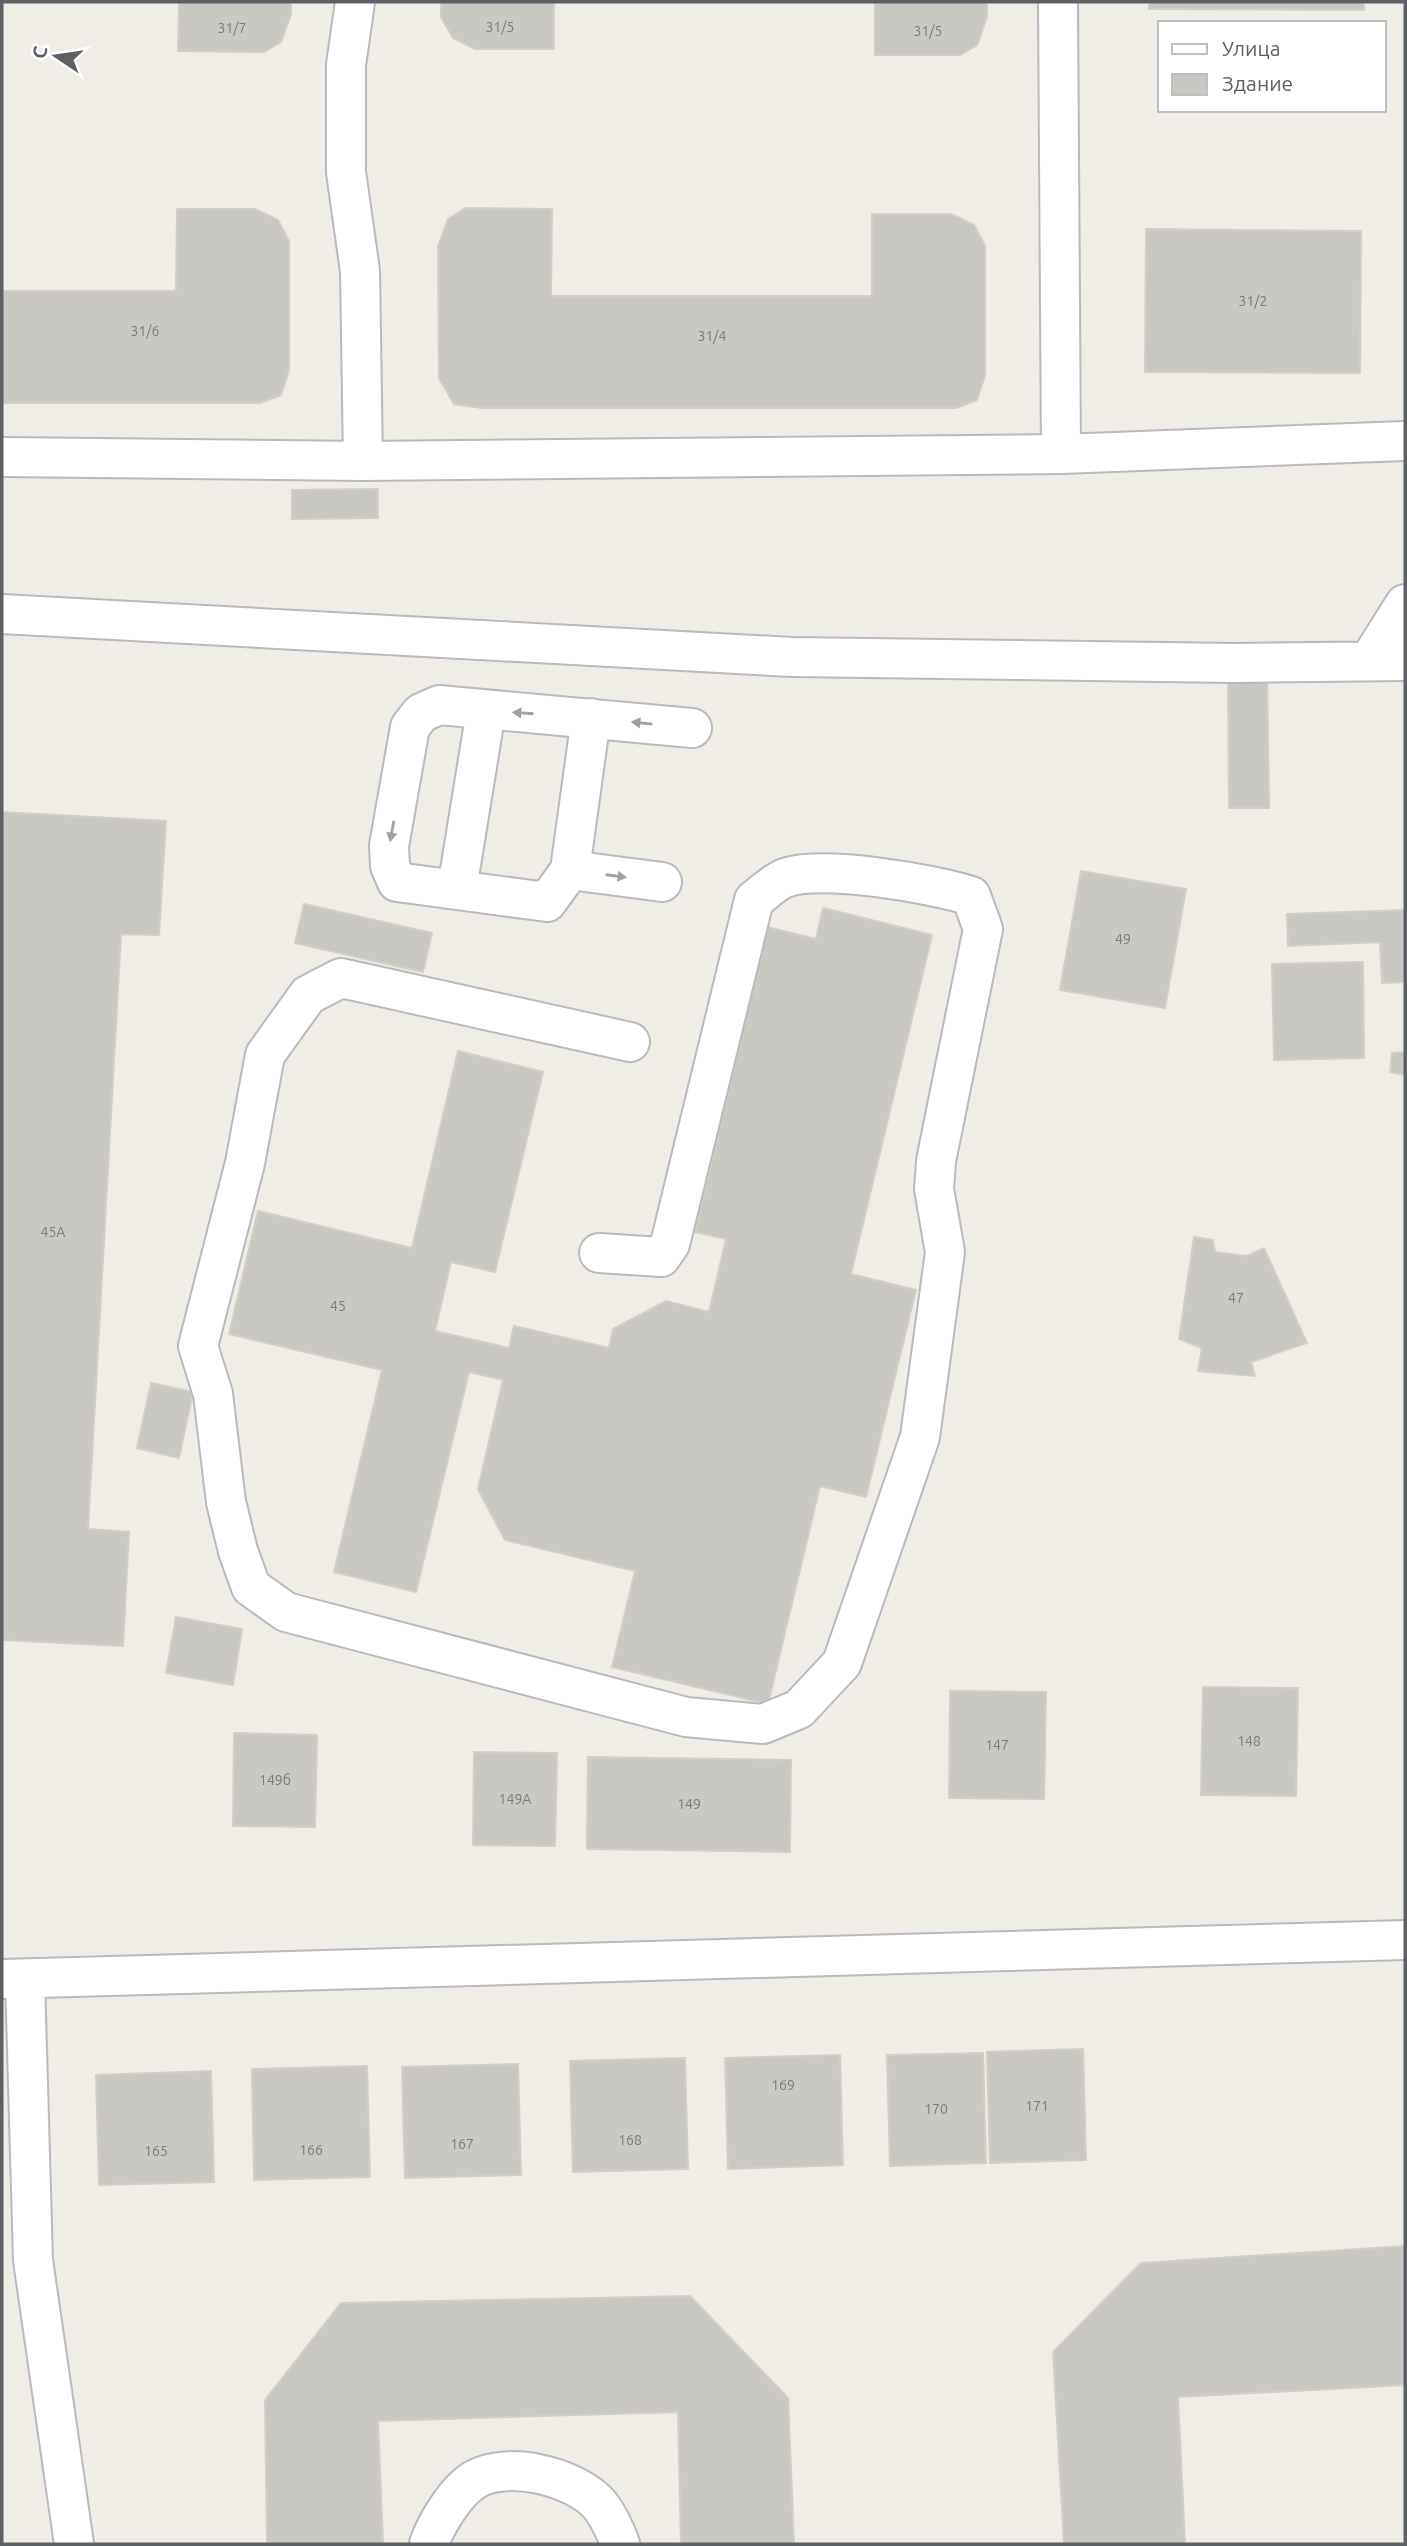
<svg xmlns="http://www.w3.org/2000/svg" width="1407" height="2546" viewBox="0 0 1407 2546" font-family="Ubuntu,sans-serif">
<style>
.building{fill:#cac8c2;stroke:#d3cfc4;stroke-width:2}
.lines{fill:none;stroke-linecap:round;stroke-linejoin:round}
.minor-casing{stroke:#b7babe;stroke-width:42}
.minor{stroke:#fff;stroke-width:38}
.oneway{fill:#9ea0a3}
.labels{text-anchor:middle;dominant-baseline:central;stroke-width:5;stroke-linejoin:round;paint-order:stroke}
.number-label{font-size:14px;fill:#787a7c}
</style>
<rect width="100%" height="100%" fill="#efede5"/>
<!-- building -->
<path class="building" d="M179,2H291V14L281,42L264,52L178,51Z
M441,2H554V49H475L453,38L441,17Z
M875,2H987V17L977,45L960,55H875Z
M1149,2H1364V10L1149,9Z
M466,208L552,209L551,296H872V214H951L974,225L985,246V375L977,400L956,408H482L454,404L439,378L438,246L448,219Z
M177,209H255L278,220L289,241V370L281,395L260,403H2V291H176Z
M1146,229L1361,231L1360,373L1145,372Z
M378,489V518L292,519V490Z
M1267,673L1269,808H1229L1228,674Z
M2,812L166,821L159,935L121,934L88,1529L129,1532L123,1646L2,1640Z
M1081,871L1186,889L1165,1008L1060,990Z
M304,904L432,933L423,972L295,943Z
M823,908L932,935L851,1274L916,1290L866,1497L820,1486L768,1704L612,1667L635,1571L505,1540L478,1489L503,1380L469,1372L416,1592L334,1572L382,1370L229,1334L258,1211L412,1248L458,1051L543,1072L495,1272L451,1262L435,1331L509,1348L514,1326L609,1348L613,1329L666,1301L709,1312L726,1239L695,1232L767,927L816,939Z
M1405,910V982L1382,983L1380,942L1288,946L1287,914Z
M1363,962L1364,1058L1274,1060L1272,964Z
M1405,1052V1075L1390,1072L1392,1053Z
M1194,1237L1213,1240L1215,1252L1247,1256L1264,1248L1307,1343L1251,1362L1255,1376L1198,1371L1202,1348L1179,1339Z
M151,1383L193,1392L179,1458L137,1448Z
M176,1617L242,1629L233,1685L166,1673Z
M1203,1687L1298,1688L1296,1796L1201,1795Z
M950,1691L1046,1692L1044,1799L949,1798Z
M234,1733L317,1735L315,1827L233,1826Z
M474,1752L557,1753L555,1846L473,1845Z
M588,1757L791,1760L790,1852L587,1849Z
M1083,2049L1086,2160L990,2163L987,2052Z
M983,2053L986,2163L890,2166L887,2055Z
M840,2055L843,2165L728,2169L725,2058Z
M685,2058L688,2169L573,2172L570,2061Z
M518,2064L521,2175L405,2178L402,2067Z
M367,2066L370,2177L254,2180L252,2069Z
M211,2071L214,2182L99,2185L96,2075Z
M1405,2246V2385L1178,2397L1185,2544H1064L1053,2352L1141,2263Z
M690,2296L788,2398L794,2544H681L678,2412L378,2421L383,2544H267L265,2400L341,2303Z"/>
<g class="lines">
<defs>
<path id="minor" d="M355,2L346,65V172L360,271L363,461
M1058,2L1061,454
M2,457L363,461L1061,454L1405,441
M2,614L792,657L1235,663L1405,661
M1369,661L1405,604
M591,718L570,870L547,902L397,882L390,866L389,846L410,727L421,713L439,705L692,728
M570,870L662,882
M457,889L486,711
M599,1253L661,1257L670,1244L754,900C764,893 774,882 785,878C820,864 934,884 971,896L983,929L936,1161L934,1189L945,1252L920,1437L842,1663L799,1709L763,1724L686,1717L286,1612L251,1587L238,1551L226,1502L213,1394L198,1346L245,1163L265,1055L308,995L341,978L630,1042
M2,1979L1405,1940
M25,1979L33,2260L74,2544
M429,2544C436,2524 456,2490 476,2479C508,2461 571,2476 597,2502C606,2511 616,2532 620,2544"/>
</defs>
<!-- minor casing -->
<use href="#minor" class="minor-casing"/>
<!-- minor -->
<use href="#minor" class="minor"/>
</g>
<!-- one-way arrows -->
<defs><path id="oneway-solid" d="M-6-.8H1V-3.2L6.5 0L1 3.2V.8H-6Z" transform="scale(1.75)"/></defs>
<g class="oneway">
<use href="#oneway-solid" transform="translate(523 713) rotate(-176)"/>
<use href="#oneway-solid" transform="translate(642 723) rotate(-174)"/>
<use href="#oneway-solid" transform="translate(392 831) rotate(100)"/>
<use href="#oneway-solid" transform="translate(616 876) rotate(8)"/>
</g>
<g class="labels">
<!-- number labels -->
<g class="number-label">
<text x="500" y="27">31/5</text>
<text x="232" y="28">31/7</text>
<text x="928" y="31">31/5</text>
<text x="1253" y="301">31/2</text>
<text x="145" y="331">31/6</text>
<text x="712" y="336">31/4</text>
<text x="1123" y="939">49</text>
<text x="53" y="1232">45А</text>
<text x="1236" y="1298">47</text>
<text x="338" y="1306">45</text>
<text x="1249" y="1741">148</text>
<text x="997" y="1745">147</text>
<text x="275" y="1780">149б</text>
<text x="515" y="1799">149А</text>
<text x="689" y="1804">149</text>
<text x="783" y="2085">169</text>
<text x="1037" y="2106">171</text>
<text x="936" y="2109">170</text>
<text x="630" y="2140">168</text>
<text x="462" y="2144">167</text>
<text x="311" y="2150">166</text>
<text x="156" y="2151">165</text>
</g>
</g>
<!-- border -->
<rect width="1407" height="2546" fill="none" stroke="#5d6065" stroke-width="7"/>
<!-- legend -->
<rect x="1158" y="21" width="228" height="91" fill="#ffffff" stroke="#bebfc1" stroke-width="2"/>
<rect x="1172" y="44" width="35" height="10" fill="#ffffff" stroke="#bebfc1" stroke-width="2"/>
<text x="1222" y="56" font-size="21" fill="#5d6065">Улица</text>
<rect x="1172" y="74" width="35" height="21" fill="#cac8c2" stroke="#bebfc1" stroke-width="2"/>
<text x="1222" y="91" font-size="21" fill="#5d6065">Здание</text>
<!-- north arrow -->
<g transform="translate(56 56) rotate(283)" stroke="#ffffff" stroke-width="5" paint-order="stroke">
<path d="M0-5L12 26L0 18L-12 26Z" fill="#5d6065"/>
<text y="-10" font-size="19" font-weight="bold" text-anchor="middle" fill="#5d6065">С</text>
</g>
</svg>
